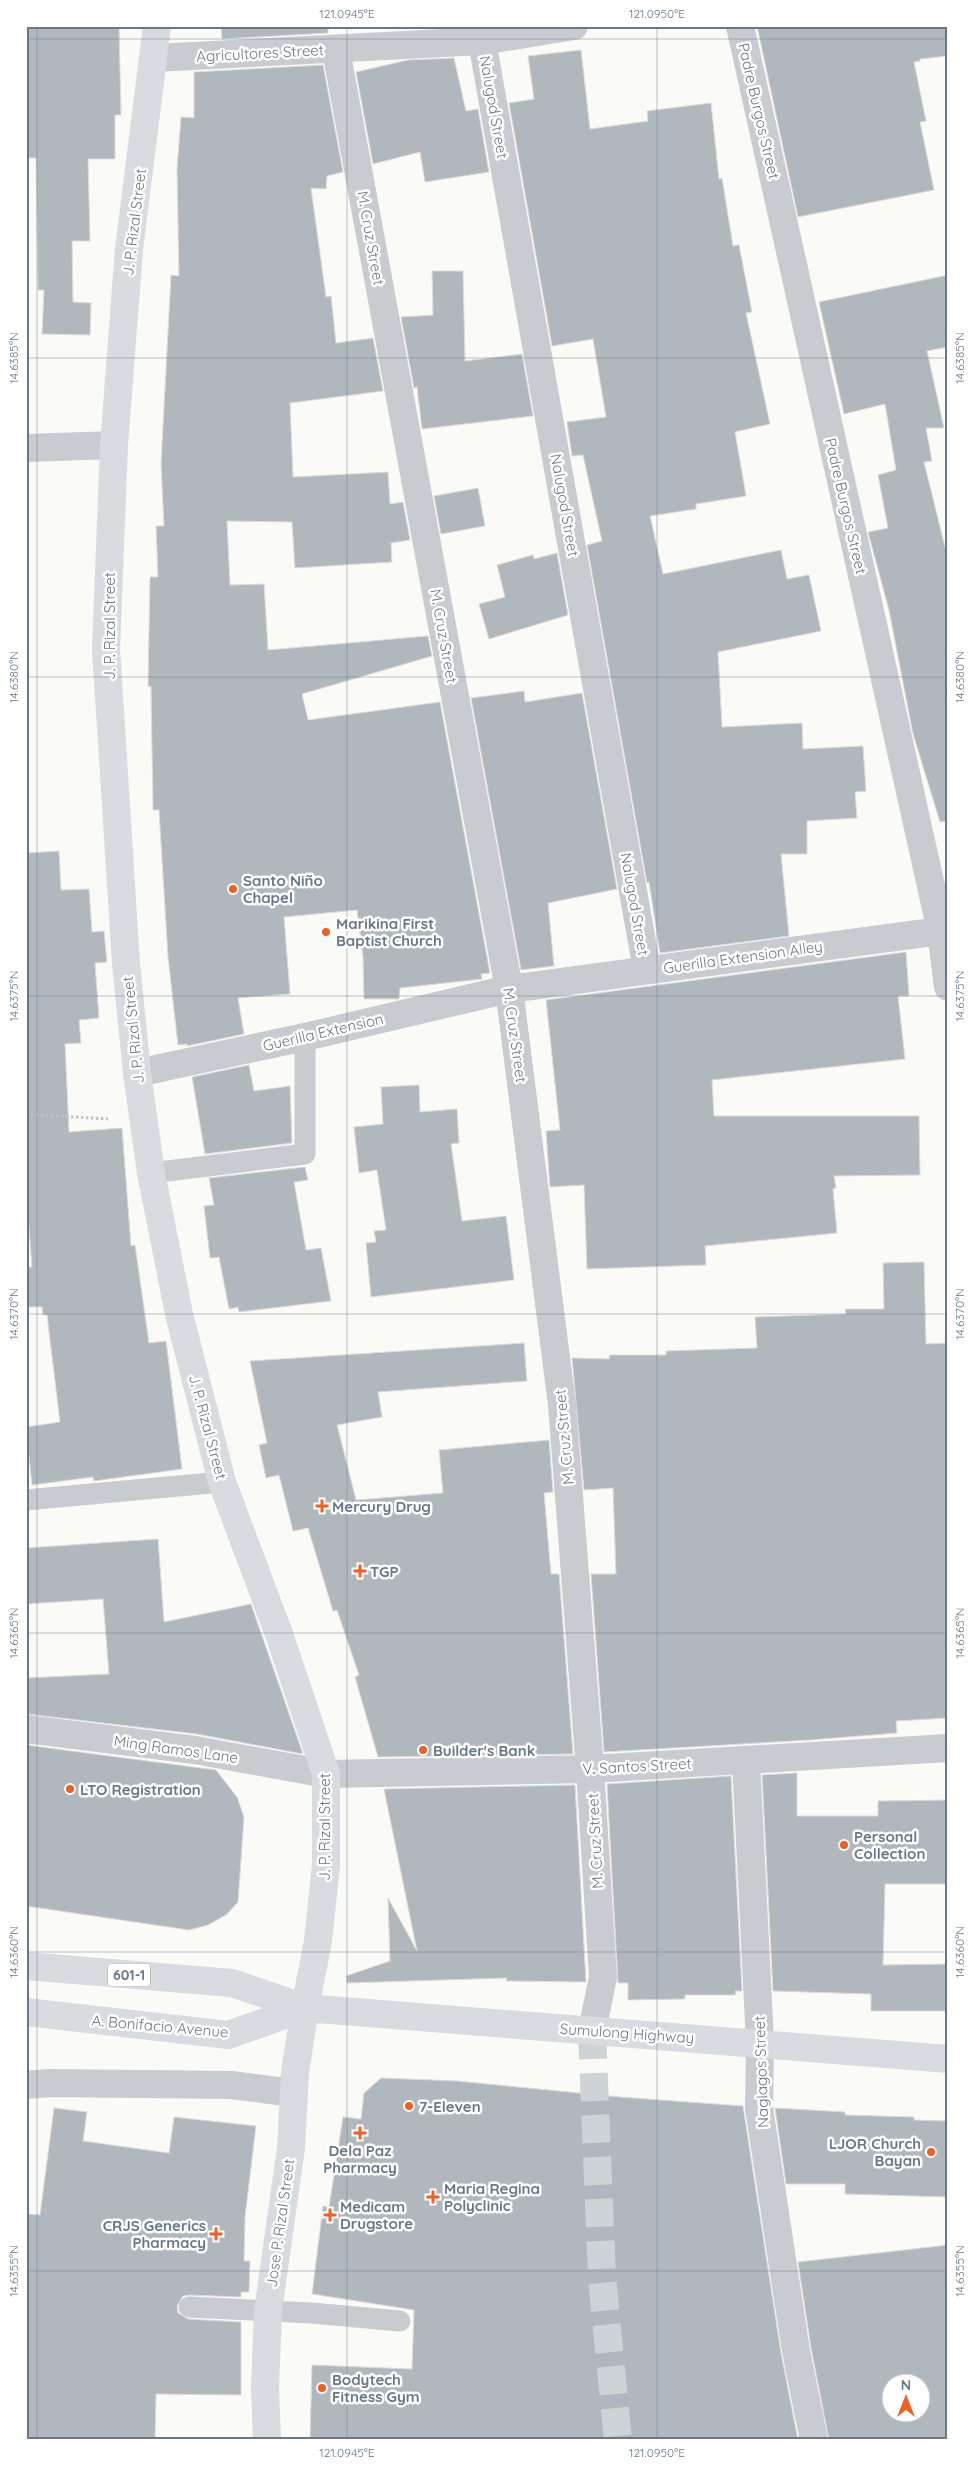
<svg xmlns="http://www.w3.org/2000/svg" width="974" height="2466" viewBox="0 0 974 2466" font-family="Quicksand,sans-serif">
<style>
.building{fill:#b0b8be;stroke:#dcdcd9;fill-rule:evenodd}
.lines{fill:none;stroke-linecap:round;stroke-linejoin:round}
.street-tunnel{stroke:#ced3d6;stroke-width:28;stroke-dasharray:28 14;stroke-linecap:butt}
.path{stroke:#c1c4c6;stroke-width:3;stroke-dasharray:2.5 2.5;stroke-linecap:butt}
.lane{stroke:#c8cbcf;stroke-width:21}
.street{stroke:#c8cbcf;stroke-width:28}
.secondary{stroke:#d8dce0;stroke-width:28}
.primary{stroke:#d8dce0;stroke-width:28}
.ticks{fill:none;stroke:#67788a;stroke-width:1;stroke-opacity:0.45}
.poi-dot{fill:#ee6123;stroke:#fff;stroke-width:2}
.labels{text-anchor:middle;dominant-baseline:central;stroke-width:5;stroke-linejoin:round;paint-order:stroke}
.shield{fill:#fff;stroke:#95a0ad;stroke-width:1}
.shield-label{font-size:14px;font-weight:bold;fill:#67788a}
.street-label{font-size:15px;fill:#67788a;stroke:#fff}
.poi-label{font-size:15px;font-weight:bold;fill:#67788a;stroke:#fff;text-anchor:start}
.neatline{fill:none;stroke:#67788a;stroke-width:2}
.ticks-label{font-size:12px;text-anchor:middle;fill:#67788a}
</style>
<rect width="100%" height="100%" fill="#fafaf7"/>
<!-- building -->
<path class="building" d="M26,26H119L121,115H115V159H88L90,241H72L73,302L91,303L90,335L42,334L44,290H38L36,158H26L28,103L26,104Z
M221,26H328V33L222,39Z
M757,26H948V56L920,59V61L914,62L926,121L920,122L934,190L798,217Z
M581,50L590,129L648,121L647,111L711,103L719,179L722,178L733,246L739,245L752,312L746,313L770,424L735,432L746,496L696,504V509L650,516L663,574L781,550L787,579L809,575L821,631L718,652L722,727L802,723L803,749L863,746L866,791L855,792L857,818L807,821V854H781L789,936L660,953L649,882L647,883L587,545L602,541L583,455L572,456L567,422L606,417L593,339L552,346L509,103L534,99L528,56Z
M454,58L466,111L478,109L489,172L425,182L420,152L373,164L356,72L408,60Z
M323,65L343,172L327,176L326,189L311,188L326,297L331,296L336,343L373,338L383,391L290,403L293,477L388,472L390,504L403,502L410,540L391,543L392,562L295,568L292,522L227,521L230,585L264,584L268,650L428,636L432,656L302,694L308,720L440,702L490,973L481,974L482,979L400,988L399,999H364L363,956L357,910L284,917L290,994L238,998L244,1034L187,1046V1044L178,1045L168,957L159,810H153L151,687L148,686L150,577H158L156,526H164L161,464L171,275L179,276L177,169L181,117L194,118V72Z
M432,271H463L465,361L522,354L533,416L422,429L417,387L414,388L401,317L433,315Z
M948,275V347L927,351L944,428H926L932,461L924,462L948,559V821L940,822L913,734L889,610L868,532L888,528L878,475L896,470L885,404L844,414L819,302Z
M478,488L485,526L441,534L434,496Z
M557,553L568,615L489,639L479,604L505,597L497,565L533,555L534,559Z
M524,691L525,702L582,693L617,889L548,903L554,966L521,970L471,698Z
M59,851L61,890L89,889L92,932L104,931L107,962L95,963L99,1018L79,1020L81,1043L65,1044L69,1132L122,1128L131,1246L135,1245L149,1343L166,1341L182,1469L94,1481L93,1477L32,1485L26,1427L60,1422L47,1315H43L42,1307H26V1267H32L26,1188V853Z
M906,952L909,996H898L905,1059L712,1080L714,1116H919L920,1175L834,1176L836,1188L833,1189L837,1233L705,1246L706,1265L587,1269L584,1185L550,1187L546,1131L560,1130L546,1000Z
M249,1065L254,1091L290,1086L292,1143L205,1154L192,1077Z
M419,1085L420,1112L457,1109L459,1143L451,1144L462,1221L506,1216L514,1280L371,1297L366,1243L376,1242L374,1231L386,1230L377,1170L359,1173L354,1127L383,1124L381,1087Z
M305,1167L308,1180L294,1182L306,1250L321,1248L331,1301L239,1312L238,1307L229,1309L219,1257L210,1258L204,1206L214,1205L209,1178Z
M924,1262L926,1344L948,1343V1718L896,1721L897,1733L810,1740L604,1752L591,1574H616L613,1488L584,1490L572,1358L609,1359L610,1355H666V1351L757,1348L755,1317L846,1314L845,1309H884L883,1263Z
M524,1343L527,1381L378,1392L382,1417L337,1425L356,1500L443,1493L439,1450L549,1440L553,1492L544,1493L551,1574H559L573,1754L378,1757L355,1677L359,1675L337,1610L333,1611L308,1528L293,1531L279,1475L266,1478L259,1445L267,1443L250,1361Z
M158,1539L164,1622L251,1604L303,1754L197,1734L26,1714V1678L109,1674L103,1599L26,1604V1548Z
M26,1745L216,1770L237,1797L244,1817L238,1902L226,1915L208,1925L189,1930L26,1906Z
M797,1773V1816H878V1801L948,1800V1884H885L883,1965L948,1964V2011H871V1994L773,1991L762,1775Z
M731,1776L742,1991H735L736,1995H685V1999L628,2000V1983H618L607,1784Z
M575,1785L586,1982L506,1981L507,1978L347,1983L346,1976L390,1961L388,1898L417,1951L384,1789Z
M381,2078L457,2081L620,2097L743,2106L781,2353L798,2440H310L312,2365L412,2369L414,2310L312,2294L323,2206L329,2207L343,2117L361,2119L364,2093Z
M54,2108L87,2112L83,2141L169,2153L174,2117L256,2126L245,2217L244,2261H250L249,2292H241V2297L189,2295L183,2296L177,2306L178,2313L188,2319L241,2322V2395L156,2394L155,2440H26V2214L40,2215Z
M775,2108L845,2112V2115L914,2117V2120L948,2121V2197L845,2194V2184H786Z
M948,2245V2440H829L811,2348L798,2262ZM892,2384H922V2414H892Z"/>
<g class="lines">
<!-- street-tunnel -->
<path class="street-tunnel" d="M592,2031L602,2278L618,2440"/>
<!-- path -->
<path class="path" d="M26,1114L108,1119"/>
<!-- lane -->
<path class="lane" d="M151,1173L305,1154V1037
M26,1500L222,1482
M189,2307L312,2313L400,2321"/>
<!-- street -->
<path class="street" d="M740,26L941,931L948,987
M482,41L647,970
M336,50L509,989L516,1044L562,1405L590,1769L603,1977L592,2031
M154,58L482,41L574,26
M26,448L114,445
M137,1073L305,1037L509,989L948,930
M26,1729L195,1750L326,1774L590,1769L948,1748
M746,1760L760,2043L759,2108L796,2351L814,2440
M26,2085L49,2083L231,2085L293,2093"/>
<!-- secondary -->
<path class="secondary" d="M267,2440L265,2388L268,2311L291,2148L295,2072L305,2008L948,2059"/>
<!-- primary -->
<path class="primary" d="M157,26L129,249L114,445L106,649L126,963L137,1073L151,1173L179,1314L222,1482L279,1634L326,1774V1865L318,1941L305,2008
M26,1966L232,1983L305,2008
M26,2012L228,2035L305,2008"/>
</g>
<!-- ticks -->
<path class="ticks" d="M37,26V2440M347,26V2440M657,26V2440M26,39H948M26,358H948M26,677H948M26,996H948M26,1314H948M26,1633H948M26,1952H948M26,2271H948"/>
<!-- markers -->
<g class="poi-dot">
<circle cx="233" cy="889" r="5"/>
<circle cx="326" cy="932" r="5"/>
<path d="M319.5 1498.5h5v5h5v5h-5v5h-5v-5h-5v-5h5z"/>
<path d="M357.5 1563.5h5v5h5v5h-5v5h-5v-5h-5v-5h5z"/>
<circle cx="423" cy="1750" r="5"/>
<circle cx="70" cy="1789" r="5"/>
<circle cx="844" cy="1845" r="5"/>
<circle cx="409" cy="2106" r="5"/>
<path d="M357.5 2125.5h5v5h5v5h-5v5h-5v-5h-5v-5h5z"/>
<circle cx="931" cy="2152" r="5"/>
<path d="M430.5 2189.5h5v5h5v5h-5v5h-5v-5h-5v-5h5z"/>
<path d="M327.5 2207.5h5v5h5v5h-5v5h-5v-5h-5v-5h5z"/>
<path d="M213.5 2226.5h5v5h5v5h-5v5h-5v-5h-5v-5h5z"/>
<circle cx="322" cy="2388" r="5"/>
</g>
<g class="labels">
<!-- shield labels -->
<rect class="shield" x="108" y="1963.5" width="42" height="23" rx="4"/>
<g class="shield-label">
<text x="129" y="1975">601-1</text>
</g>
<!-- street labels -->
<g class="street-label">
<text transform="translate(260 53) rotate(-3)">Agricultores Street</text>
<text transform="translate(494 107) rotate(80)">Nalugod Street</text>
<text transform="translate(759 111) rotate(77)">Padre Burgos Street</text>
<text transform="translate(134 222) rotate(-83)">J. P. Rizal Street</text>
<text transform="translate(371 238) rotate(80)">M. Cruz Street</text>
<text transform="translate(565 505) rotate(80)">Nalugod Street</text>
<text transform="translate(846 506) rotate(77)">Padre Burgos Street</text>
<text transform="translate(109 626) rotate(-90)">J. P. Rizal Street</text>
<text transform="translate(444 636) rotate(80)">M. Cruz Street</text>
<text transform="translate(635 904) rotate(80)">Nalugod Street</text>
<text transform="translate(743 957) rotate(-8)">Guerilla Extension Alley</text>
<text transform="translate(133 1030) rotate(-96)">J. P. Rizal Street</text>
<text transform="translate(323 1032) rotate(-13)">Guerilla Extension</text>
<text transform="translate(515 1035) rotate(82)">M. Cruz Street</text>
<text transform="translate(208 1427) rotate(75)">J. P. Rizal Street</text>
<text transform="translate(564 1437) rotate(-95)">M. Cruz Street</text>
<text transform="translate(176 1749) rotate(8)">Ming Ramos Lane</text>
<text transform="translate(637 1766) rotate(-3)">V. Santos Street</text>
<text transform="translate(324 1827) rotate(-90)">J. P. Rizal Street</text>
<text transform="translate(595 1841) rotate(-93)">M. Cruz Street</text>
<text transform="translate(160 2026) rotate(5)">A. Bonifacio Avenue</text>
<text transform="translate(627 2033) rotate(4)">Sumulong Highway</text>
<text transform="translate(761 2072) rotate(-92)">Naglagos Street</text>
<text transform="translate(280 2223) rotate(-82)">Jose P. Rizal Street</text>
</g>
<!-- poi labels -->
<g class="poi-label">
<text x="243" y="880">Santo Niño<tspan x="243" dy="17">Chapel</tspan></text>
<text x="336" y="923">Marikina First<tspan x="336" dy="17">Baptist Church</tspan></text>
<text x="332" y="1506">Mercury Drug</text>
<text x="370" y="1571">TGP</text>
<text x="433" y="1750">Builder's Bank</text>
<text x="80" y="1789">LTO Registration</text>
<text x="854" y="1836">Personal<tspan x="854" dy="17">Collection</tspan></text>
<text x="419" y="2106">7-Eleven</text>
<text x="921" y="2143" text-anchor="end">LJOR Church<tspan x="921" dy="17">Bayan</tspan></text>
<text x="360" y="2150" text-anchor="middle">Dela Paz<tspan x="360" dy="17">Pharmacy</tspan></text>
<text x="444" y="2188">Maria Regina<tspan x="444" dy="17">Polyclinic</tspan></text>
<text x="340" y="2206">Medicam<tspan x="340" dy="17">Drugstore</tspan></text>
<text x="206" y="2225" text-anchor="end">CRJS Generics<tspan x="206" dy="17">Pharmacy</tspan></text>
<text x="332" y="2379">Bodytech<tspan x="332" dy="17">Fitness Gym</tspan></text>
</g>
</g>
<!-- border -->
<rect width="974" height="2466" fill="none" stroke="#ffffff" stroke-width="55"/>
<!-- north arrow -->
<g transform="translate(906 2398)"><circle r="24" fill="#ffffff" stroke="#c2c9d0"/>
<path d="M0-4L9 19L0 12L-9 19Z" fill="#ee6123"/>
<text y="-8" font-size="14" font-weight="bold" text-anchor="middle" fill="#67788a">N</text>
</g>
<rect x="28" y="28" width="918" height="2410" class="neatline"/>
<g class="ticks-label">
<text x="347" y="18">121.0945°E</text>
<text x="657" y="18">121.0950°E</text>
<text transform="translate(14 358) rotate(-90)" y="4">14.6385°N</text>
<text transform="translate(960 358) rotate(-90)" y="4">14.6385°N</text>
<text transform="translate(14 677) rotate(-90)" y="4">14.6380°N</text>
<text transform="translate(960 677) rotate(-90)" y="4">14.6380°N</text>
<text transform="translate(14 996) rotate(-90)" y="4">14.6375°N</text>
<text transform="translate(960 996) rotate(-90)" y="4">14.6375°N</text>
<text transform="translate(14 1314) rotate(-90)" y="4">14.6370°N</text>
<text transform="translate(960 1314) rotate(-90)" y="4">14.6370°N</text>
<text transform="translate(14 1633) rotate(-90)" y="4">14.6365°N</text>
<text transform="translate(960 1633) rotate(-90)" y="4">14.6365°N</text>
<text transform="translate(14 1952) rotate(-90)" y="4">14.6360°N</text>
<text transform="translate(960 1952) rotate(-90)" y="4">14.6360°N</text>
<text transform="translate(14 2271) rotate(-90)" y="4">14.6355°N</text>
<text transform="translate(960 2271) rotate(-90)" y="4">14.6355°N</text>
<text x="347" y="2457">121.0945°E</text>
<text x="657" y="2457">121.0950°E</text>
</g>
</svg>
